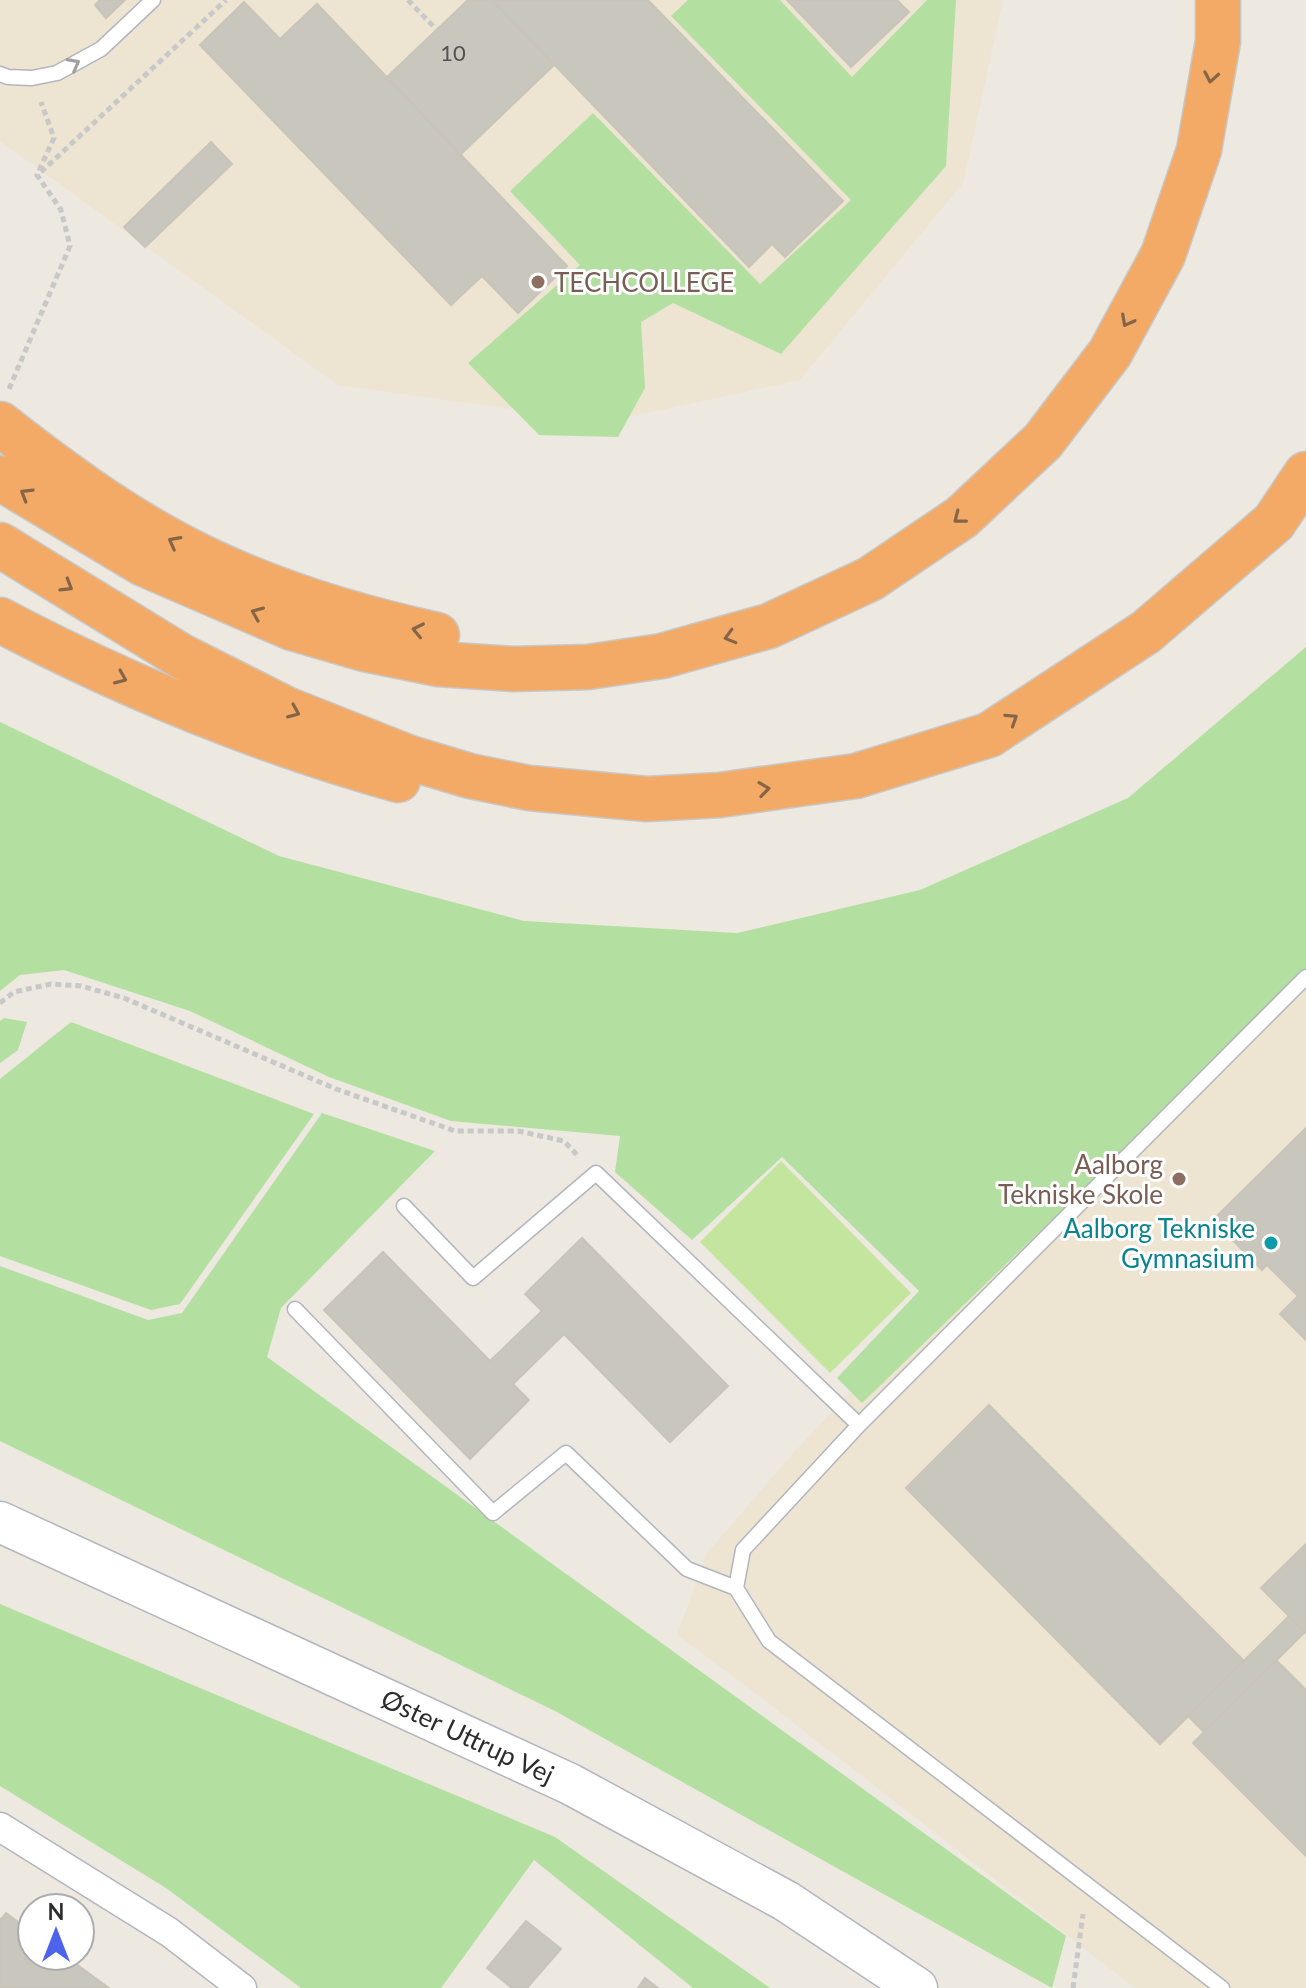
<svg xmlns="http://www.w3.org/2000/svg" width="1306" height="1988" viewBox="0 0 1306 1988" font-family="Lato,sans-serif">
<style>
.education{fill:#ede5d1}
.green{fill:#b3dfa1}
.pitch{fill:#c3e59e}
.building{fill:#c9c6be;stroke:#c8c4b9;stroke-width:2}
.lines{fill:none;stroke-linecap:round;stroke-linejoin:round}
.lane-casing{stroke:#b3b5be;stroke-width:17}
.street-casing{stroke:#b3b5be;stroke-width:31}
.secondary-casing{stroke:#b3b5be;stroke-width:43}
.highway-casing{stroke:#c8c8c8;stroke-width:47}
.path{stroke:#c8c8c8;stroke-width:5;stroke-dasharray:6 4;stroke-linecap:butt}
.lane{stroke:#fff;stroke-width:14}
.street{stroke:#fff;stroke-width:28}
.secondary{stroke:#fff;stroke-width:40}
.highway{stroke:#f2aa66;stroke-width:44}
.oneway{stroke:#a0a0a0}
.oneway2{stroke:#856546}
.education-dot{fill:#8d6e63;stroke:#fff;stroke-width:3}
.culture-dot{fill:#0f9aa8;stroke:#fff;stroke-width:3}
.labels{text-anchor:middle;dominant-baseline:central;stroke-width:6;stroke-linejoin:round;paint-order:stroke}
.number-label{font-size:22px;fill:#535250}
.education-label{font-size:26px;fill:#785e54;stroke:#fff;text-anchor:start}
.culture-label{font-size:26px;fill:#0d838f;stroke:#fff;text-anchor:end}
.street-label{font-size:26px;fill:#2c2c2c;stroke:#fff}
</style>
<rect width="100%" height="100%" fill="#ede8e0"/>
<!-- education -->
<path class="education" d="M0,0H1003L963,183L800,380L605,422L338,385L0,141Z
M1306,910V1988H1135L737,1679L677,1635L707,1553L797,1449Z"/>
<!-- green -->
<path class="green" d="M688,0H780L852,77L927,0H956L946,166L781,354L673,303L641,322L645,388L618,437L539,435L468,363L580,265L510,191L593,113L760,284L851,200L671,16Z
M1306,647V975L862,1403L837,1378L919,1291L782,1157L692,1240L615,1172L620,1136L451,1121L329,1077L190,1011L64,970L20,975L0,991V722L279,856L524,921L737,933L920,890L1128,798Z
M4,1018L27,1022L18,1050L0,1063V1021Z
M71,1022L314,1114L180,1304L151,1310L0,1256V1079Z
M322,1113L435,1151L281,1308L267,1357L1066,1936L1052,1988L555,1711L0,1441V1266L148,1320L182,1313Z
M0,1604L555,1837L770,1988H693L534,1860L441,1988H301L166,1888L0,1786Z"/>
<!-- pitch -->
<path class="pitch" d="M781,1161L911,1293L830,1373L700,1242Z"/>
<!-- building -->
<path class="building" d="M100,0H125L106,18L95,5Z
M468,0H492L554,65L460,155L387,77Z
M492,0H648L843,201L785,257L772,244L749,267Z
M787,0H897L909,12L851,67Z
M244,2L280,39L317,4L567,266L518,313L482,276L451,305L200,45Z
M211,142L232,164L145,247L124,227Z
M1306,1128V1340L1280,1314L1298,1296L1267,1265L1262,1270L1213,1220Z
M582,1238L728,1386L670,1442L564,1334L513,1384L529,1400L470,1459L324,1310L383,1252L490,1361L542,1311L525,1294Z
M989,1405L1244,1661L1160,1744L906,1488Z
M1306,1544V1633L1261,1588Z
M1289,1616L1305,1632L1204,1732L1188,1716Z
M1276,1660L1306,1690V1856L1193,1743Z
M6,1913L32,1932V1956H65L109,1988H0V1920Z
M526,1921L561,1949L527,1988H512L487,1968Z
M645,1978L658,1988H638Z"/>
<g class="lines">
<defs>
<path id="lane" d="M0,74L8,77L32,78L57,73L101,49L153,0
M404,1206L473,1278L596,1173L859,1425
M295,1309L493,1513L566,1453L687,1569L736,1588
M1222,1988L769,1641L736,1588L743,1550L859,1425L1306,977"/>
<path id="street" d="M0,1827L169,1932L242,1988"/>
<path id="secondary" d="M0,1522L570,1784L786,1901L917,1988"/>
<path id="highway" d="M0,424C69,478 140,530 221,566C289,597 364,619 437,635
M0,478L144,564L292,628L364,649L438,664L513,669L588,667L662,656L769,626L870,579L962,517L1043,441L1110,353L1163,255L1199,150L1218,41V0
M0,545L181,656L286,709L410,758L470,776L529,788L647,799L720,795L856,776L989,735L1146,632L1274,522L1306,474
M0,620C127,687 260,741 398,780"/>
</defs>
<!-- lane casing -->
<use href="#lane" class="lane-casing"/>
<!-- street casing -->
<use href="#street" class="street-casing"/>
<!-- secondary casing -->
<use href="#secondary" class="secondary-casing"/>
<!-- highway casing -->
<use href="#highway" class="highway-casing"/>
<!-- path -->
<path class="path" d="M408,0L437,30
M41,172L226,0
M9,389L70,246L61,210L37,175L54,138L41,102
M0,1003L14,992L51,984L81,986L124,998L336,1089L455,1131H518L564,1141L578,1156
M1073,1988L1083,1914"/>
<!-- lane -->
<use href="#lane" class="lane"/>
<!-- street -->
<use href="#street" class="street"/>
<!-- secondary -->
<use href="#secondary" class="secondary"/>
<!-- highway -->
<use href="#highway" class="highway"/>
</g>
<!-- one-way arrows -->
<defs><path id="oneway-chevron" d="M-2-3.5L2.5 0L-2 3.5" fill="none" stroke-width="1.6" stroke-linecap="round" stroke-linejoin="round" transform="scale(2)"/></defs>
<use class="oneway" href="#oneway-chevron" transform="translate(74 64) rotate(-28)"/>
<g class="oneway2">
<use href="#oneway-chevron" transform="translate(1211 77) rotate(100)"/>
<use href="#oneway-chevron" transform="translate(1127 321) rotate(118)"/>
<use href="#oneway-chevron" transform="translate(26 494) rotate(-149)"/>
<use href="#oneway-chevron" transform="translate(959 518) rotate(142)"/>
<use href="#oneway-chevron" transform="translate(174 542) rotate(-152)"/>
<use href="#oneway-chevron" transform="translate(67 586) rotate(31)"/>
<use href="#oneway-chevron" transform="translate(257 613) rotate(-157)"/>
<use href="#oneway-chevron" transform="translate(418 630) rotate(-168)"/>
<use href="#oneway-chevron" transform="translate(730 637) rotate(164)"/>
<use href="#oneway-chevron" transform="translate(121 678) rotate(23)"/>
<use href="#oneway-chevron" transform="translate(294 712) rotate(23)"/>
<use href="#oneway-chevron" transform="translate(1012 719) rotate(-33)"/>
<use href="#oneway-chevron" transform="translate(764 789) rotate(-8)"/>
</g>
<!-- markers -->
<g class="education-dot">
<circle cx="538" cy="282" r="8"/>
<circle cx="1179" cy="1179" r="8"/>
</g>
<circle class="culture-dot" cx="1271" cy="1243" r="8"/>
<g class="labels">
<!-- number labels -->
<g class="number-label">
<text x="453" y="52">10</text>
</g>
<!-- education labels -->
<g class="education-label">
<text x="554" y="282">TECHCOLLEGE</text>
<text x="1163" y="1164" text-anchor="end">Aalborg<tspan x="1163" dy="30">Tekniske Skole</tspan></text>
</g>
<!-- culture labels -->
<g class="culture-label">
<text x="1255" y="1228">Aalborg Tekniske<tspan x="1255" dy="30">Gymnasium</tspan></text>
</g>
<!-- street labels -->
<g class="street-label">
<text transform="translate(468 1736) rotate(25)">Øster Uttrup Vej</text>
</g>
</g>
<!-- north arrow -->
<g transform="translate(56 1932)"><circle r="38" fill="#ffffff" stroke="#ababab" stroke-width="2"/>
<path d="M0-6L14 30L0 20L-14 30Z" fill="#4e63ec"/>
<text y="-12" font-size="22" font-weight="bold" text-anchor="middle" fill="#2c2c2c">N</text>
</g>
</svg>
